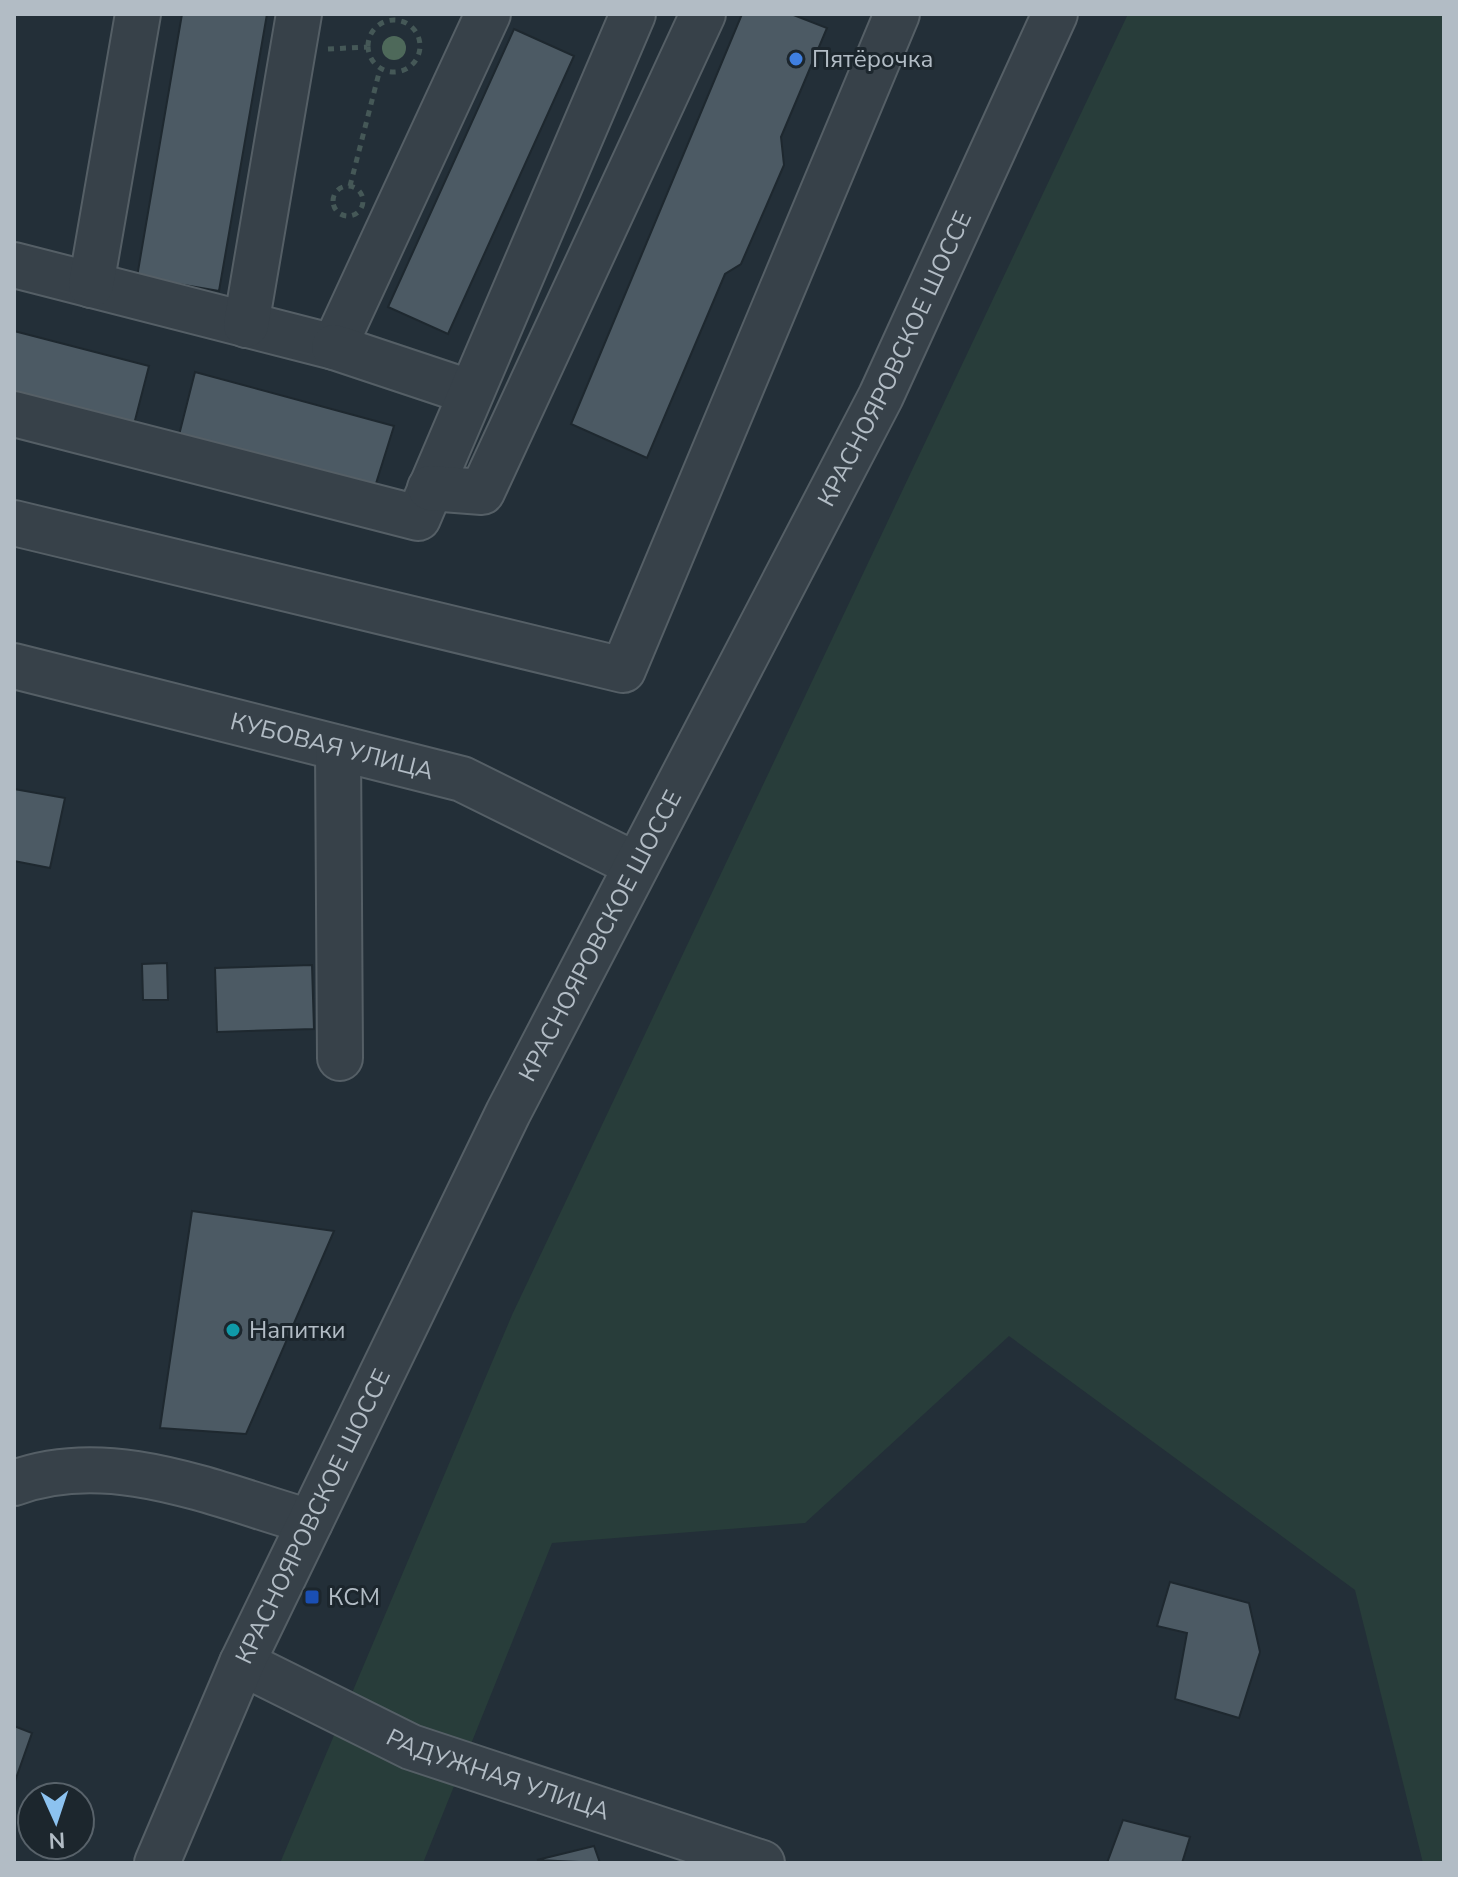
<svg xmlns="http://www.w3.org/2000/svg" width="1458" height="1877" viewBox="0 0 1458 1877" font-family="'Nunito Sans',sans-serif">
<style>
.green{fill:#283d3a}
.building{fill:#4c5a64;stroke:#1e282f;stroke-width:2}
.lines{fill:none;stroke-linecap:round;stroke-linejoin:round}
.minor-casing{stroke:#555f66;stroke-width:48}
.path{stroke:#455857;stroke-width:5;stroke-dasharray:6 6;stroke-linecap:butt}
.minor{stroke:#374149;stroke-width:44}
.tree{fill:#4e695a}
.shop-dot{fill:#3f7fe0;stroke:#1c262d;stroke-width:3}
.culture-dot{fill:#0f9aa8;stroke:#1c262d;stroke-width:3}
.transit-dot{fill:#1a4fb4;stroke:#1c262d;stroke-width:3}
.labels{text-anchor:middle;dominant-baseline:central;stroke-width:6;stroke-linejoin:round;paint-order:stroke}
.poi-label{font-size:24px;fill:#b2bcc5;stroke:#1c262d;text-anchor:start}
.street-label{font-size:24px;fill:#b2bcc5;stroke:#1c262d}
</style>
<rect width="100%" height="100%" fill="#232f38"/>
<!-- green -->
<path class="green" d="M1128,14H1444V1863H1423L1355,1590L1009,1336L805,1523L552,1543L423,1863H280L512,1315Z"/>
<!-- building -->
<path class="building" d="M182,14H267L219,291L137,277Z
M742,14H791L827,28L781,137L784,165L741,264L725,274L647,458L571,424Z
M514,29L574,56L448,334L388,307Z
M14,331L149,366L132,432L14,402Z
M195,372L394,426L373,493L177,443Z
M14,789L65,798L50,868L14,861Z
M167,963L168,1000H143L142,964Z
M312,965L314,1029L217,1032L215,968Z
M192,1211L334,1231L246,1434L160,1428Z
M1170,1582L1249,1603L1260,1652L1239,1718L1175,1699L1187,1633L1157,1626Z
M14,1726L32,1733L14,1784Z
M1123,1820L1190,1837L1182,1863H1107Z
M594,1846L600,1863L537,1860Z"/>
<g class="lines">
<defs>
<g id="minor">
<path d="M14,265L334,347L488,14"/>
<path d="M91,285L138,14"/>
<path d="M246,325L299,14"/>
<path d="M334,347L469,392"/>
<path d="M14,414L418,518L633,14"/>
<path d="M430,488L482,492L703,14"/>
<path d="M14,523L623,670L897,14"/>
<path id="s1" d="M14,666L462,779L636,865"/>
<path d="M338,748L340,1058"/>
<path d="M14,1483C111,1447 216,1495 310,1522"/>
<path id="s2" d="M242,1663L411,1747L762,1863"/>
<path id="s3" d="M157,1863L242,1663L508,1113L881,396L1055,14"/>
</g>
</defs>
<!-- minor casing -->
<use href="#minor" class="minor-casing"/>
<!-- path -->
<path class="path" d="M368 46a26 26 0 1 1 52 0a26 26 0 1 1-52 0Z
M328,49L367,47
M350,186L380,69
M333 201a15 15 0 1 1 30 0a15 15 0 1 1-30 0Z"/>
<!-- minor -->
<use href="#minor" class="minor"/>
</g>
<!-- trees -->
<circle class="tree" cx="394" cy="48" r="12"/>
<!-- markers -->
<circle class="shop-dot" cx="796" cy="59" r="8"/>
<circle class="culture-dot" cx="233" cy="1330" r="8"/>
<rect class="transit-dot" x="304" y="1589" width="16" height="16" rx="4"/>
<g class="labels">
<!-- poi labels -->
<g class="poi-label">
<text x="812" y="59">Пятёрочка</text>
<text x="249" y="1330">Напитки</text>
<text x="328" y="1597">КСМ</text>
</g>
<!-- street labels -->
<g class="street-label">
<text stroke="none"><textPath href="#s3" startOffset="1676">КРАСНОЯРОВСКОЕ ШОССЕ</textPath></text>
<text stroke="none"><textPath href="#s1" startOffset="328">КУБОВАЯ УЛИЦА</textPath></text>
<text stroke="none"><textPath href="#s3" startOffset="1028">КРАСНОЯРОВСКОЕ ШОССЕ</textPath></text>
<text stroke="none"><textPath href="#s3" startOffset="380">КРАСНОЯРОВСКОЕ ШОССЕ</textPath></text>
<text stroke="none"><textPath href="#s2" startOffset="280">РАДУЖНАЯ УЛИЦА</textPath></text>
</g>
</g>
<!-- border -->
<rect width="1458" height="1877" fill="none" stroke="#b2bcc5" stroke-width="32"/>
<!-- north arrow -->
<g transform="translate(56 1821) rotate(177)"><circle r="38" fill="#1c262d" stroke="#58626a" stroke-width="2"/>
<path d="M0-6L14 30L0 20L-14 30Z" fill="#8cc2f0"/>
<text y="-12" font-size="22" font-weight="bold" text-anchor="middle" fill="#b2bcc5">N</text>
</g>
</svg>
